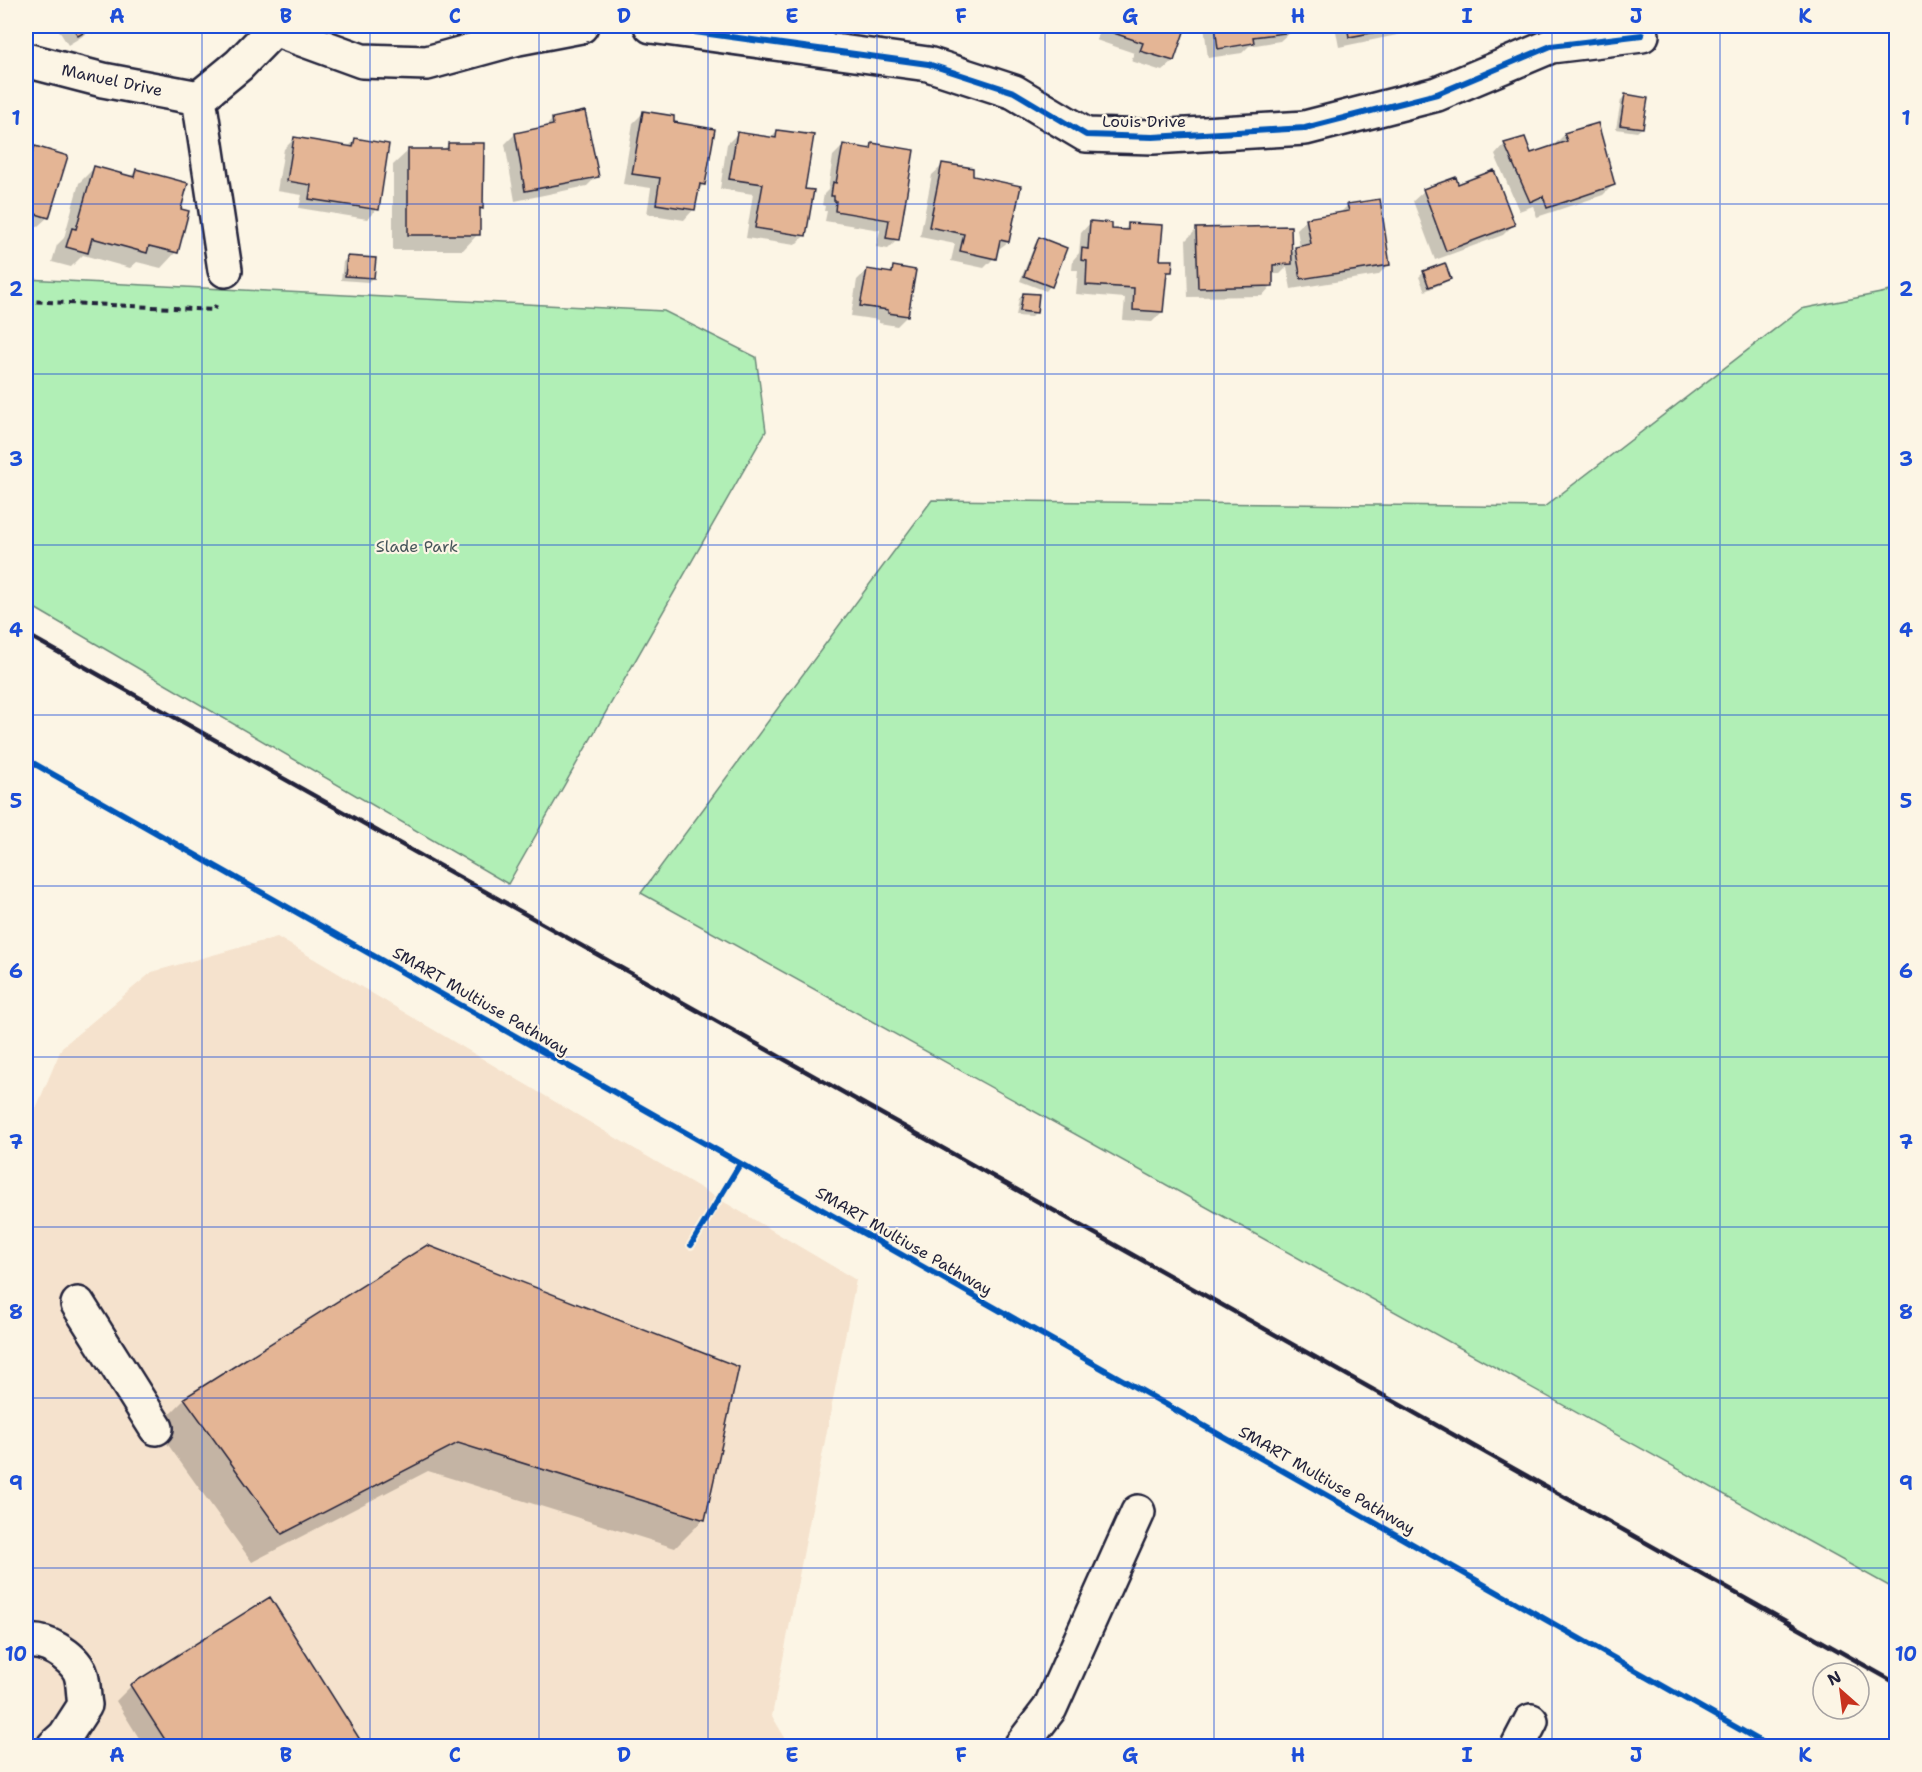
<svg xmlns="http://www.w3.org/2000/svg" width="1922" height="1772" viewBox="0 0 1922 1772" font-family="'Shantell Sans',sans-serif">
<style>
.built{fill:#f5e2cd}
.green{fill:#b1efb6;stroke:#6a8878;stroke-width:1.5}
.shadow{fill:#0003}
.building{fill:#e4b595;stroke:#22223b;stroke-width:1.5}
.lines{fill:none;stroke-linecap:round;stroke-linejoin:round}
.minor-casing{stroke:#22223b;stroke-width:38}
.path{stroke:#22223b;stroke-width:4;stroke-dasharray:6 4.5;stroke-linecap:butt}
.minor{stroke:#fcf5e5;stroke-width:33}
.rail{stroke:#22223b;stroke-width:4.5}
.cycleway-casing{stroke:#fcf5e5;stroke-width:10}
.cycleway{stroke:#0057b8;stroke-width:6}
.grid{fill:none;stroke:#1d4ed8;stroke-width:1.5;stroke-opacity:0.55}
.labels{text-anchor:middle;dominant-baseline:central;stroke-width:4.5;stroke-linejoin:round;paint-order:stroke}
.street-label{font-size:16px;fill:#22223b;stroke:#fcf5e5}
.park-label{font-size:16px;fill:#46555a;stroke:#fcf5e5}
.neatline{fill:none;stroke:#1d4ed8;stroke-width:2}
.grid-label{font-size:20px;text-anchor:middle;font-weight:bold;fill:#1d4ed8}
</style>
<rect width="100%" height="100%" fill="#fcf5e5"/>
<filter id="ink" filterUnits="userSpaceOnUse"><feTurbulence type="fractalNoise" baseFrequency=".0167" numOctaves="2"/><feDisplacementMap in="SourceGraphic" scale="12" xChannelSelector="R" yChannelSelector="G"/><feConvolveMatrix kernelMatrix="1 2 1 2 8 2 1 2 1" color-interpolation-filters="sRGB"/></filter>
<g filter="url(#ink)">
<!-- built -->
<path class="built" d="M277,937L856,1280L772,1716L790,1746H26V1132L62,1047L152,972Z"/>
<!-- green -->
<path class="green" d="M26,279L664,311L756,357L766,431L508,884L26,603Z
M1896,290V1590L641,893L932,500L1544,507L1801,309Z"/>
<!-- shadow -->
<path class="shadow" d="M56,26H107L93,34L91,31L68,45Z
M1101,26H1184L1173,61L1162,71L1131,61L1134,53L1096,40Z
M1204,26H1290L1291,31L1280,41L1249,46L1242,53L1208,58Z
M1335,26H1430L1426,29L1339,47Z
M1625,96L1642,128L1637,132L1616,129L1621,100Z
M643,113L672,124L704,184L697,191L694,209L684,220L647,214L651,188L623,184L633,123Z
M552,120L597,176L587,186L515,201L505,144L515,134L543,129Z
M778,131L805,235L795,245L746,238L753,194L720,189L727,144L737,134L771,138Z
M1565,134L1614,184L1603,195L1537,217L1533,206L1519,211L1495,155L1505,144L1530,155L1555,146V144Z
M294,139L348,147L355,140L377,209L367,219L299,208L302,195L277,191L284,149Z
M448,145L482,208L478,211V234L463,250H393V165L409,150H443Z
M872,145L898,239L888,249L876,247L880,230L825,221L827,211H824L825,206L822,205L824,194L828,190L833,156L843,146L867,149Z
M35,148L48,217L37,227L26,224V153L29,154Z
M943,165L971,177L1008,242L996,251L994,258L984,268L951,261L955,244L920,237L932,175Z
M94,168L129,178L136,171L179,210L176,252L161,268L137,262L130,268L83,255L71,267L52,262L57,245L64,238L79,183Z
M1455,179L1457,185L1513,225L1503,235L1435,260L1413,201L1424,191Z
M1348,205L1389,264L1378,275L1291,289L1287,267L1280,274H1272V285L1262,296L1188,297L1186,240L1197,229L1290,254L1296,248H1300L1297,229L1307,219L1339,214Z
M1091,222L1111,230L1123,231L1129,224L1159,261L1170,272L1165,277L1162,312L1152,322L1123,320L1125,298L1076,294L1078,270H1072L1073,260L1079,253L1081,233Z
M1040,239L1050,286L1046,291L1020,281L1035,244Z
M348,257L373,277L368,282L341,280L343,262Z
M894,268L907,316L897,326L879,323V320L851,316L857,280L867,270L888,274Z
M1424,272L1449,278L1444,283L1425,291L1419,277Z
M1023,294L1035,313L1031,317L1016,316L1019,299Z
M427,1247L704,1519L675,1548L428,1471L252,1562L156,1428L185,1399Z
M269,1599L362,1746H144L116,1701L131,1686Z"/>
<!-- building -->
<path class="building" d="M72,26H95L78,36Z
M1106,26H1186L1174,61L1140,51L1143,43L1105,30Z
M1215,26H1291L1292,32L1253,37L1254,43L1218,49Z
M1347,26H1408L1349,37Z
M1625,94L1648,98L1643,128L1620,125Z
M585,111L599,177L525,191L515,133L553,125L552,118Z
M643,111L674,116V122L715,129L705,185L700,184L695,210L656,204L660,178L632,174Z
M1598,123L1615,185L1547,208L1543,196L1530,202L1504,143L1525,137L1531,153L1567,141L1564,133Z
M777,130L814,135L805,189L814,190L806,236L755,228L763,184L729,179L737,132L776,138Z
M294,137L353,147L355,138L389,144L379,210L309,199L311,185L287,181Z
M448,143H484L483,209L480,208V235H408V149H448Z
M872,143L914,150L899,240L886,238L889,220L835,211L836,201H834V196H831L833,182L836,183L843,144L871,149Z
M35,146L68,156L49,218L26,211V151L32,153Z
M942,163L973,168V176L1021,186L1009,242L1000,240L996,259L960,251L964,234L929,227Z
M94,166L134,177L136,169L188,183L181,209L189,211L178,253L149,246L147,253L92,238L88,253L66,247L72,228L76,229Z
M1494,170L1515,225L1446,251L1423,189L1456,177L1458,184Z
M1380,199L1390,265L1301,279L1295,247L1311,244L1306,218L1349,211L1347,204Z
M1090,221L1112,223V229L1128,230V223L1163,225L1160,260H1173L1172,272H1167L1163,312L1133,310L1134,288L1086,285L1087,261L1081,260L1082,248L1088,249Z
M1291,226L1292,264L1273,265V286L1198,288L1196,228Z
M1039,237L1067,248L1052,287L1024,276Z
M347,256L376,258L374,278L345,276Z
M1445,263L1451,279L1429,287L1423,271Z
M893,266L916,270L908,316L888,313V310L860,306L867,269L892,273Z
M1023,293L1039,294L1037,313L1020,311Z
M427,1245L739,1367L705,1520L458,1443L282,1534L184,1398Z
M270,1597L364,1746H169L130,1685Z"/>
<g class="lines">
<defs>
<path id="minor" d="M272,26L274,29L362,61L427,63L518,38L581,26
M651,26L928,64L1014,92L1086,135L1153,137L1305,128L1437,94L1551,46L1642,35
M26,60L103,80L199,98L239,65L274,29
M199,98L225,270
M78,1304L156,1428
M26,1643C43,1637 73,1656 80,1672C84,1681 83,1695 85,1705L65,1736L54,1746
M1021,1746L1050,1708L1138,1512
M1518,1746L1531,1721"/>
</defs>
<!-- minor casing -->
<use href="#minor" class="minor-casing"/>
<!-- path -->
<path class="path" d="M26,301L214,310L216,305"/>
<!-- minor -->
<use href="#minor" class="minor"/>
<!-- rail -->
<path class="rail" d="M26,634L1896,1683"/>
<defs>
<path id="cycleway" d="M651,26L928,64L1014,92L1086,135L1153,137L1305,128L1437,94L1551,46L1642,35
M26,759L1769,1746
M691,1245L740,1164"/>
</defs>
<!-- cycleway casing -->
<use href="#cycleway" class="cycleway-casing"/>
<!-- cycleway -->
<use href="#cycleway" class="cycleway"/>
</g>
</g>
<!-- grid -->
<path class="grid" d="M202,26V1746M370,26V1746M539,26V1746M708,26V1746M877,26V1746M1045,26V1746M1214,26V1746M1383,26V1746M1552,26V1746M1720,26V1746M26,204H1896M26,374H1896M26,545H1896M26,715H1896M26,886H1896M26,1057H1896M26,1227H1896M26,1398H1896M26,1568H1896"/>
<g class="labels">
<!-- street labels -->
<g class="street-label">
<text transform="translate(112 80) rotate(12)">Manuel Drive</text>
<text x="1144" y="121">Louis Drive</text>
<text transform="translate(481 1001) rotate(30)">SMART Multiuse Pathway</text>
<text transform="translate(904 1241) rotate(30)">SMART Multiuse Pathway</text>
<text transform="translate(1327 1480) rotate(30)">SMART Multiuse Pathway</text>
</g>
<!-- park labels -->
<g class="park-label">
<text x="417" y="546">Slade Park</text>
</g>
</g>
<!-- margin -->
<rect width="1922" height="1772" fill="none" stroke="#fcf5e5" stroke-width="66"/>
<!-- north arrow -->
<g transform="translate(1841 1691) rotate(332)"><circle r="28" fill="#fcf5e5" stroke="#a5a1a1" stroke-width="1.5"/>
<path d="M0-4.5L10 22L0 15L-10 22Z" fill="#c8321e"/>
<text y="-9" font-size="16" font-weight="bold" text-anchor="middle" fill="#22223b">N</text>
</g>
<rect x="33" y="33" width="1856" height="1706" class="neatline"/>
<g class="grid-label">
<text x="117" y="23">A</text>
<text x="286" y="23">B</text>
<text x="455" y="23">C</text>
<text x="624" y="23">D</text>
<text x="792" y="23">E</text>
<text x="961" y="23">F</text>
<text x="1130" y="23">G</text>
<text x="1298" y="23">H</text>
<text x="1467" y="23">I</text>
<text x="1636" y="23">J</text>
<text x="1805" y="23">K</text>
<text x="16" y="125">1</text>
<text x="1906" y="125">1</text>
<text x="16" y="296">2</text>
<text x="1906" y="296">2</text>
<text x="16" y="466">3</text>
<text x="1906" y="466">3</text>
<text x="16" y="637">4</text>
<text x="1906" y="637">4</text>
<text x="16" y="808">5</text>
<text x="1906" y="808">5</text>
<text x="16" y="978">6</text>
<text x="1906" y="978">6</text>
<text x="16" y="1149">7</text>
<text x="1906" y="1149">7</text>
<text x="16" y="1319">8</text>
<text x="1906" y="1319">8</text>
<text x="16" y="1490">9</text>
<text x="1906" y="1490">9</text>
<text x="16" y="1661">10</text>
<text x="1906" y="1661">10</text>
<text x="117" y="1762">A</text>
<text x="286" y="1762">B</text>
<text x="455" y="1762">C</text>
<text x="624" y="1762">D</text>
<text x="792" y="1762">E</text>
<text x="961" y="1762">F</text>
<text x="1130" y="1762">G</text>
<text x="1298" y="1762">H</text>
<text x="1467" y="1762">I</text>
<text x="1636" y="1762">J</text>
<text x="1805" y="1762">K</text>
</g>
</svg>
